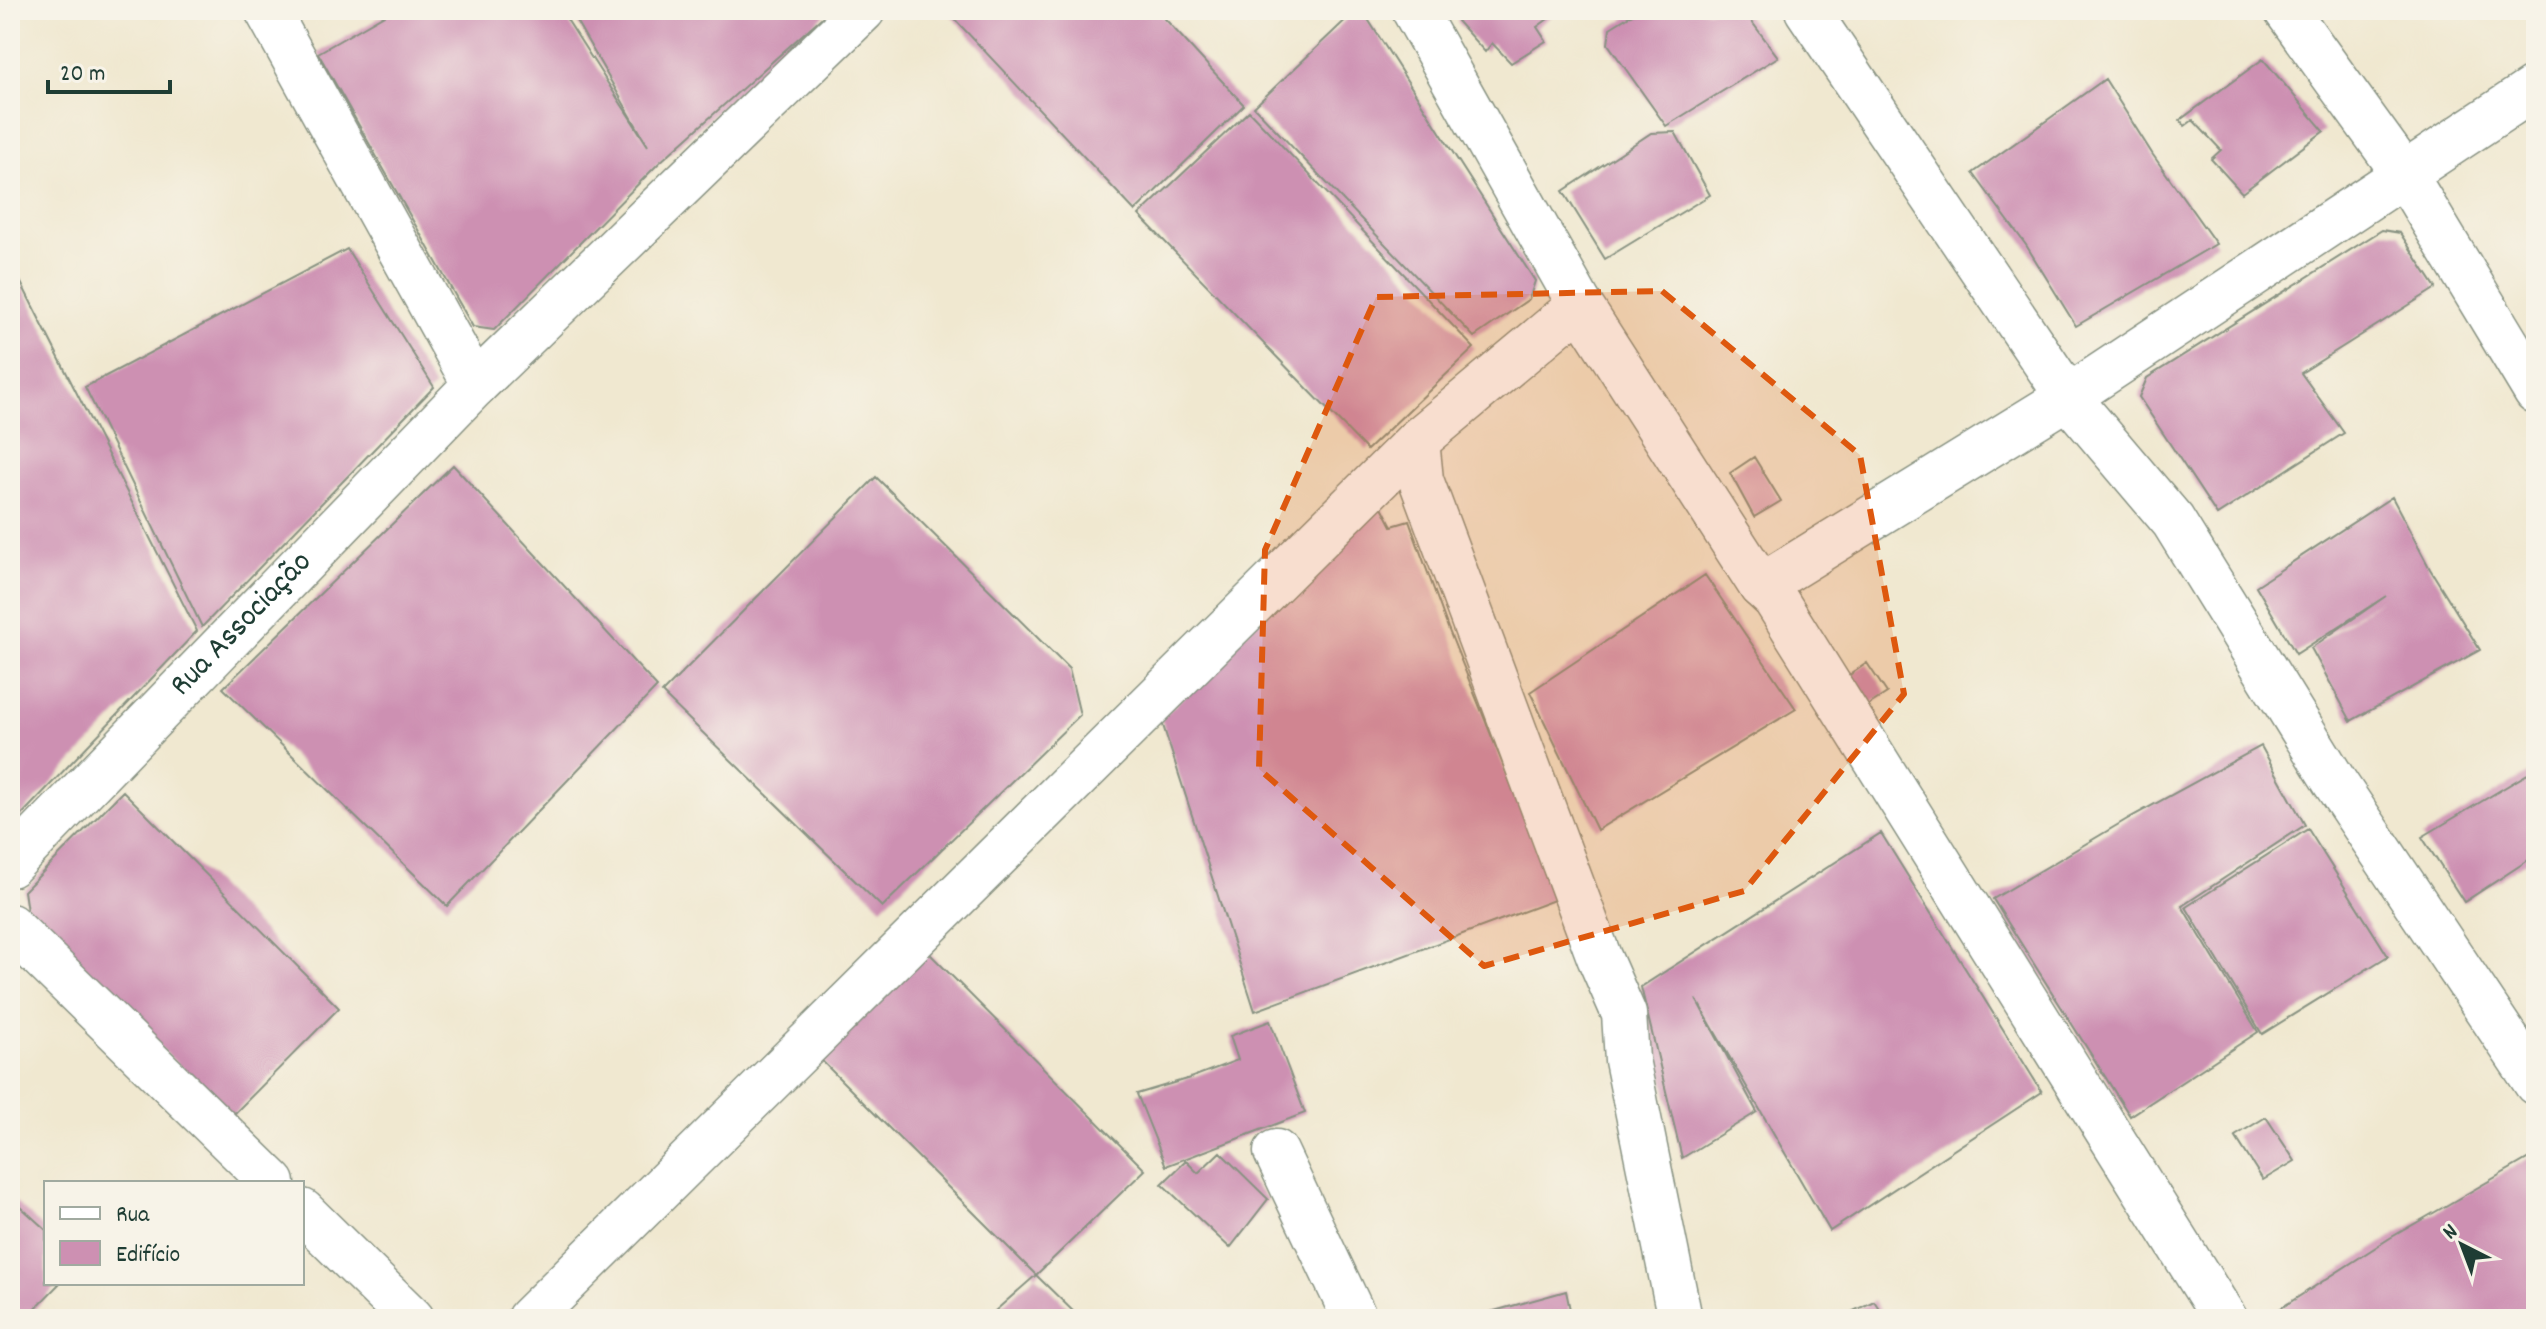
<svg xmlns="http://www.w3.org/2000/svg" width="2546" height="1329" viewBox="0 0 2546 1329" font-family="Dekko,sans-serif">
<style>
.building{fill:#cd90b2}
.lines{fill:none;stroke-linecap:round;stroke-linejoin:round}
.minor-casing{stroke:#889282;stroke-width:47}
.minor{stroke:#fff;stroke-width:44}
.marked{fill:#de580e;fill-opacity:0.2;stroke:#de580e;stroke-width:6;stroke-dasharray:16 10;stroke-linejoin:round}
.labels{text-anchor:middle;dominant-baseline:central;stroke-width:6;stroke-linejoin:round;paint-order:stroke}
.street-label{font-size:32px;fill:#1f3d34;stroke:#f7f3e8}
</style>
<rect width="100%" height="100%" fill="#f7f3e8"/>
<filter id="ink" filterUnits="userSpaceOnUse"><feTurbulence type="fractalNoise" baseFrequency=".0125" numOctaves="2"/><feDisplacementMap in="SourceGraphic" scale="16" xChannelSelector="R" yChannelSelector="G"/><feConvolveMatrix kernelMatrix="1 2 1 2 8 2 1 2 1" color-interpolation-filters="sRGB"/></filter>
<filter id="wash" filterUnits="userSpaceOnUse"><feTurbulence type="fractalNoise" baseFrequency=".006" numOctaves="4" result="noise"/><feDisplacementMap in="SourceGraphic" scale="32" xChannelSelector="R" yChannelSelector="G"/><feGaussianBlur stdDeviation="1.8" result="paint"/><feColorMatrix in="noise" values="0 0 0 0 0 0 0 0 0 0 0 0 0 0 0 0 0 1.4 0 .05"/><feComposite in="paint" operator="in"/></filter>
<g filter="url(#wash)">
<rect width="100%" height="100%" fill="#f0e8d0"/>
<g id="blocks">
<!-- building -->
<path class="building" d="M393,10H561L648,146L570,10H830L659,163L494,330L473,327L318,53Z
M946,10H1157L1244,105L1135,211Z
M1356,10H1362L1535,281L1529,299L1474,337L1254,107Z
M1466,10H1548L1552,16L1537,27L1546,41L1511,63L1492,43L1485,52L1457,21Z
M1639,10H1743L1778,57L1666,126L1608,44L1610,28Z
M2263,59L2324,131L2242,193L2211,159L2221,150L2193,120L2185,126L2180,120Z
M2105,79L2153,155L2216,244L2076,326L2026,245L1973,173Z
M1249,111L1474,348L1367,450L1139,215Z
M1675,132L1710,195L1605,259L1563,191L1651,133Z
M2382,230L2400,233L2436,288L2301,373L2344,433L2217,515L2139,397L2147,378Z
M347,249L434,387L202,627L85,387Z
M10,261L197,631L10,827Z
M1754,457L1781,501L1754,517L1730,473Z
M453,465L657,687L447,906L223,688Z
M876,477L1069,669L1080,715L882,907L662,693Z
M2392,497L2430,569L2480,650L2351,721L2311,648L2386,596L2296,654L2256,586Z
M1378,499L1392,526L1409,521L1448,628L1557,899L1255,1011L1161,719Z
M1705,575L1796,709L1597,830L1530,692Z
M1867,663L1887,693L1861,710L1841,681Z
M2261,746L2305,825L2182,906L2258,1032L2130,1116L1993,899L2129,818Z
M2536,769V855L2464,902L2422,837Z
M123,791L339,1008L231,1117L28,918L24,891Z
M2308,829L2388,956L2262,1034L2186,907Z
M1881,833L2042,1092L1830,1231L1696,999L1757,1112L1682,1158L1641,987Z
M922,946L1145,1170L1036,1275L817,1056Z
M1270,1021L1305,1113L1166,1166L1137,1094L1190,1078L1238,1060L1230,1036Z
M2266,1117L2295,1161L2263,1180L2235,1136Z
M1220,1152L1268,1199L1230,1248L1162,1184L1186,1161L1198,1173Z
M2536,1154V1319H2264L2390,1238Z
M10,1197L46,1230V1283H60L25,1319H10Z
M1036,1275L1081,1319H986Z
M1566,1291L1572,1319H1469V1318Z
M1874,1301L1886,1319H1837Z"/>
</g>
</g>
<g filter="url(#ink)">
<use href="#blocks" fill-opacity="0" stroke="#889282" stroke-width="2"/>
<g class="lines">
<defs>
<g id="minor">
<path d="M267,10L475,385"/>
<path d="M1414,10L1580,305L1761,586L1775,599L2225,1319"/>
<path d="M1807,10L2068,397L2173,521L2334,781L2536,1083"/>
<path d="M2286,10L2405,175L2536,392"/>
<path d="M1417,441L1580,305"/>
<path d="M1761,586L2068,397L2536,87"/>
<path id="s1" d="M10,865L475,385L863,10"/>
<path d="M10,926L273,1183"/>
<path d="M1276,1152L1355,1319"/>
<path d="M302,1211L412,1319"/>
<path d="M529,1319L1417,441L1421,480L1599,957L1624,1014L1627,1060L1680,1319"/>
</g>
</defs>
<!-- minor casing -->
<use href="#minor" class="minor-casing"/>
<!-- minor -->
<use href="#minor" class="minor"/>
</g>
</g>
<!-- marked area -->
<path class="marked" d="M1662,291L1860,455L1904,694L1744,891L1484,966L1259,769L1265,550L1376,297Z"/>
<g class="labels">
<!-- street labels -->
<g class="street-label">
<text stroke="none"><textPath href="#s1" startOffset="334">Rua Associação</textPath></text>
</g>
</g>
<!-- margin -->
<rect width="2546" height="1329" fill="none" stroke="#f7f3e8" stroke-width="40"/>
<!-- legend -->
<rect x="44" y="1181" width="260" height="104" fill="#f7f3e8" stroke="#a1aaa0" stroke-width="2"/>
<rect x="60" y="1207" width="40" height="12" fill="#ffffff" stroke="#a1aaa0" stroke-width="2"/>
<text x="116" y="1221" font-size="24" fill="#1f3d34">Rua</text>
<rect x="60" y="1241" width="40" height="24" fill="#cd90b2" stroke="#a1aaa0" stroke-width="2"/>
<text x="116" y="1261" font-size="24" fill="#1f3d34">Edifício</text>
<!-- north arrow -->
<g transform="translate(2462 1245) rotate(318)" stroke="#f7f3e8" stroke-width="6" paint-order="stroke">
<path d="M0-6L14 30L0 20L-14 30Z" fill="#1f3d34"/>
<text y="-12" font-size="22" font-weight="bold" text-anchor="middle" fill="#1f3d34">N</text>
</g>
<!-- scale -->
<path d="M48 80v12h122v-12" fill="none" stroke="#1f3d34" stroke-width="4"/>
<text x="60" y="80" font-size="24" fill="#1f3d34" stroke="#f7f3e8" stroke-width="6" paint-order="stroke">20 m</text>
</svg>
